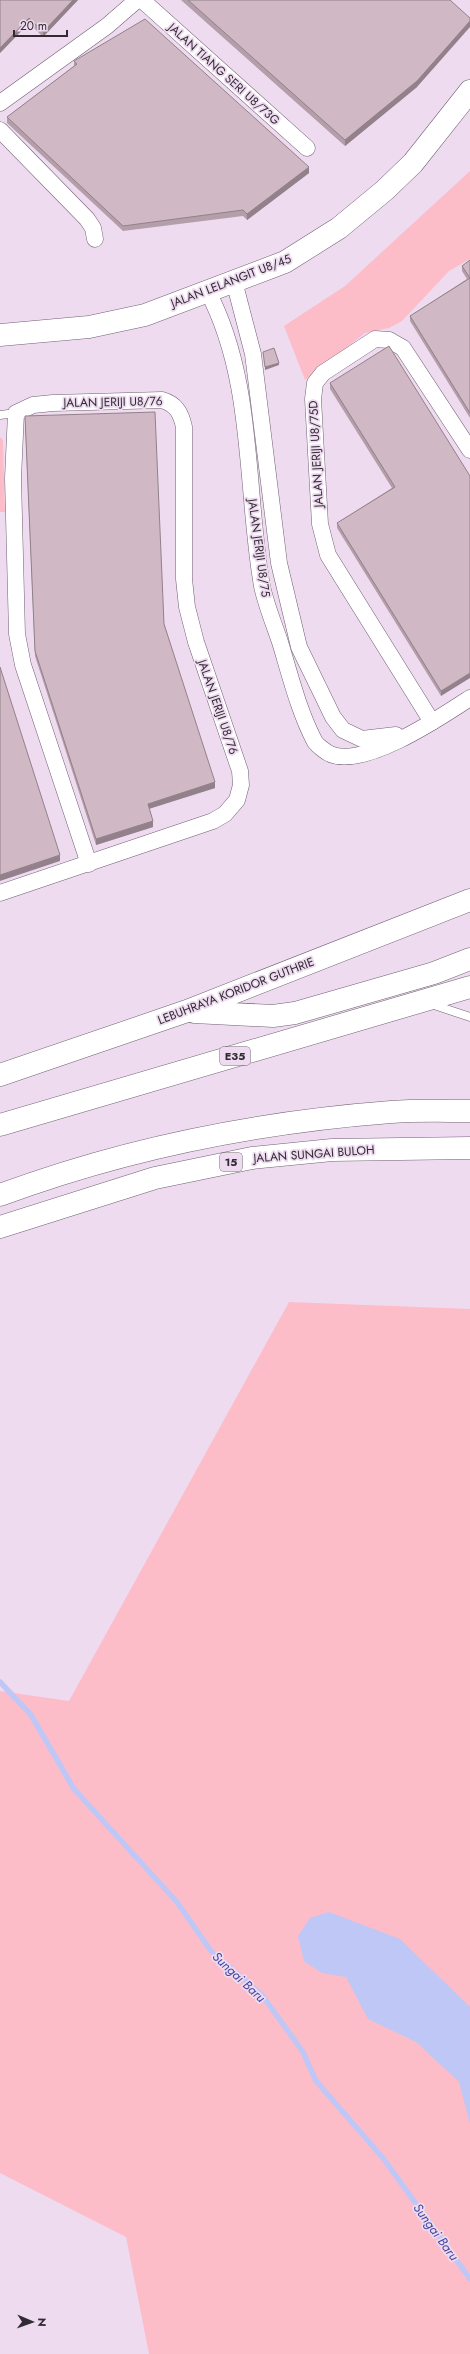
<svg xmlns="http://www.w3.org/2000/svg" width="470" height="2354" font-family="Jost,sans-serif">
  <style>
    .green { fill: #fdbdc8 }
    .water { fill: #bfc7f6 }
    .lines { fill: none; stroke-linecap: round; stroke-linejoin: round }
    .stream { stroke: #bfc7f6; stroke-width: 5.5 }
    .lane-casing { stroke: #716073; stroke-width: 9 }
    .street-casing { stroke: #716073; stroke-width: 17 }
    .secondary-casing { stroke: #716073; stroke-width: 23 }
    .highway-casing { stroke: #716073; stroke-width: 23 }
    .lane { stroke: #fff; stroke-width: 8 }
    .street { stroke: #fff; stroke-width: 16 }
    .secondary { stroke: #fff; stroke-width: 22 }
    .highway { stroke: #fff; stroke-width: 22 }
    .wall { fill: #b49ea9 }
    .shaded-wall { fill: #92818a }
    .building { fill: #d1b8c5; stroke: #92818a }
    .labels { text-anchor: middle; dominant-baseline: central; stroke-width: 3.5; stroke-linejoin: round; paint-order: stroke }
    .shield { fill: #eedbf0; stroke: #6a5f6b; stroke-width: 1 }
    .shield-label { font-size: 11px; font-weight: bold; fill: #312a32 }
    .street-label { font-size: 12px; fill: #312a32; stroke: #eedbf0 }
    .water-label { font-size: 13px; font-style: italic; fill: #4547a1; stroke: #eedbf0 }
  </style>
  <rect width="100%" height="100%" fill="#eedbf0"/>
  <!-- green -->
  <g class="green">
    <path d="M470 171V259L449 271 402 321 389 328 365 333 305 380 284 326 345 286Z"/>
    <path d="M0 437 3 440 5 512H0Z"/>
    <path d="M289 1302 470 1309V2354H149L126 2237 0 2173V1691L69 1701Z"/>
  </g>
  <!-- water -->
  <path class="water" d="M329 1912 400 1939 470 2007V2124L459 2082 416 2042 368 2019 346 1977 322 1973 304 1961 298 1936 310 1918Z"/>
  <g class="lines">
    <!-- stream -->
    <path class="stream" d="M0 1682 31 1715 74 1789 177 1902 211 1951 262 1995 303 2052 316 2081 383 2158 470 2279"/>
    <!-- lane casing -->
    <g class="lane-casing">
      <g id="lane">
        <path d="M0 415 16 413"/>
        <path d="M431 1004 470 1017"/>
      </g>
    </g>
    <!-- street casing -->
    <g class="street-casing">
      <g id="street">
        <path d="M142 0 307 148"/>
        <path d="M0 103 107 26 137 0"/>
        <path d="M0 130 87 219 93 228 95 239"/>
        <path d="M234 281 253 354 279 563 299 647 333 717 343 730 362 739 396 735"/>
        <path d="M207 290C255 380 245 489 262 586 266 605 274 624 280 642 290 675 299 712 315 742 318 746 326 752 330 754 364 769 441 717 470 698"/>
        <path d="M432 722 328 555 320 524 313 399 315 383 323 373 375 339 389 340 403 348 470 450"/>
        <path d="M0 893 213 821 225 814 237 800 241 785 240 771 196 642 187 607 184 579V427C181 413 176 404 162 400L53 403 33 405 16 413 13 478 17 634 23 665 89 864"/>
      </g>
    </g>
    <!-- secondary casing -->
    <g class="secondary-casing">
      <path id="secondary" d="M0 335 89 327 145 315 285 262 339 228 385 190 413 163 470 91"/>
    </g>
    <!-- highway casing -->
    <g class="highway-casing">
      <g id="highway">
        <path d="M194 1012 273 1016 295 1013 434 973 470 959"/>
        <path d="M0 1075 187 1011 470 900"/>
        <path d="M0 1125 470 987"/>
        <path d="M0 1195C124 1149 260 1122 391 1112 417 1110 444 1111 470 1111"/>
        <path d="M0 1227 155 1178 252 1158 332 1150 470 1148"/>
      </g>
    </g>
    <!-- lane -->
    <use href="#lane" class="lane"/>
    <!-- street -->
    <use href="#street" class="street"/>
    <!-- secondary -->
    <use href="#secondary" class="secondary"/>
    <!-- highway -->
    <use href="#highway" class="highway"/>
  </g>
  <!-- wall -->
  <g class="wall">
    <path d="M0 0H78L43 37 29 23 0 53Z"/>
    <path d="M181 0H450L417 87 345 146Z"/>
    <path d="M74 61 309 173 247 220 243 216 123 231 7 123V117L74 66Z"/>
    <path d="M470 260V418L410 321V316L467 279 462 271V266Z"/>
    <path d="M330 383 470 476 441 696 337 528V523L392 488 330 389Z"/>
    <path d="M25 422 164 624 215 788 149 809 153 827 96 845 35 656Z"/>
  </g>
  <!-- shaded-wall -->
  <g class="shaded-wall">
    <path d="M73 0H78L43 37V32Z"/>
    <path d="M29 18V23L0 53V48Z"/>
    <path d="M470 21V27L417 87 345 146V140Z"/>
    <path d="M309 167V173L247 220V214Z"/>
    <path d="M279 363V365L265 370V367Z"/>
    <path d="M470 673V678L441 696V691Z"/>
    <path d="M215 782V788L148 809V804Z"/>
    <path d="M153 821V827L96 845V839Z"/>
    <path d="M60 855V861L0 881V875Z"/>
  </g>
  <!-- building -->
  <g class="building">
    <path d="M0 0H73L43 32 29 18 0 48Z"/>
    <path d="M188 0H450L470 18V21L417 81 345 140Z"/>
    <path d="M145 19 309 167 247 214 243 210 123 226 7 117 77 64 74 61Z"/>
    <path d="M470 260V413L410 316 470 278 462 266Z"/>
    <path d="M389 346 470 476V673L441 691 337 523 395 487 330 383Z"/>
    <path d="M274 348 279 363 265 367 263 352Z"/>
    <path d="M155 412 164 624 215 782 148 804 153 821 96 839 35 651 25 416Z"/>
    <path d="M0 667 60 855 0 875Z"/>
  </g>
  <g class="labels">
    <!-- shield labels -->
    <g class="shield">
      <rect x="220" y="1047" width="30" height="18" rx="3"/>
      <rect x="220" y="1153" width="22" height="18" rx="3"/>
    </g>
    <g class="shield-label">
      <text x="235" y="1056">E35</text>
      <text x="231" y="1162">15</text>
    </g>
    <!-- street labels -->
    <g class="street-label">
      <text transform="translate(224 74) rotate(42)">JALAN TIANG SERI U8/73G</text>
      <text transform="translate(231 281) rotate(-21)">JALAN LELANGIT U8/45</text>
      <text transform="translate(113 402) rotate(-1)">JALAN JERIJI U8/76</text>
      <text transform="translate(316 454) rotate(-93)">JALAN JERIJI U8/75D</text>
      <text transform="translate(259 548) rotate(82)">JALAN JERIJI U8/75</text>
      <text transform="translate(218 707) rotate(71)">JALAN JERIJI U8/76</text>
      <text transform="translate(236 991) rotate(-21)">LEBUHRAYA KORIDOR GUTHRIE</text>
      <text transform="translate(314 1154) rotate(-4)">JALAN SUNGAI BULOH</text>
    </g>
    <!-- water labels -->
    <g class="water-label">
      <text transform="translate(239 1977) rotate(43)">Sungai Baru</text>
      <text transform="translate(436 2232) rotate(54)">Sungai Baru</text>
    </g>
  </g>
  <!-- north arrow -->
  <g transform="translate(32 2322) rotate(92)" stroke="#eedbf0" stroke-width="3" paint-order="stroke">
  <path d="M0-3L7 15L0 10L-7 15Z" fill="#312a32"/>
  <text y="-6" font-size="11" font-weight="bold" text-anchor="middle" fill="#312a32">N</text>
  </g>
  <!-- scale -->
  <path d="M14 30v6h53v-6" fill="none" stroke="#312a32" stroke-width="2"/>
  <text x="20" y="30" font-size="12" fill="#312a32" stroke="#eedbf0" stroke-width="3" paint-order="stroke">20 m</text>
</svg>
